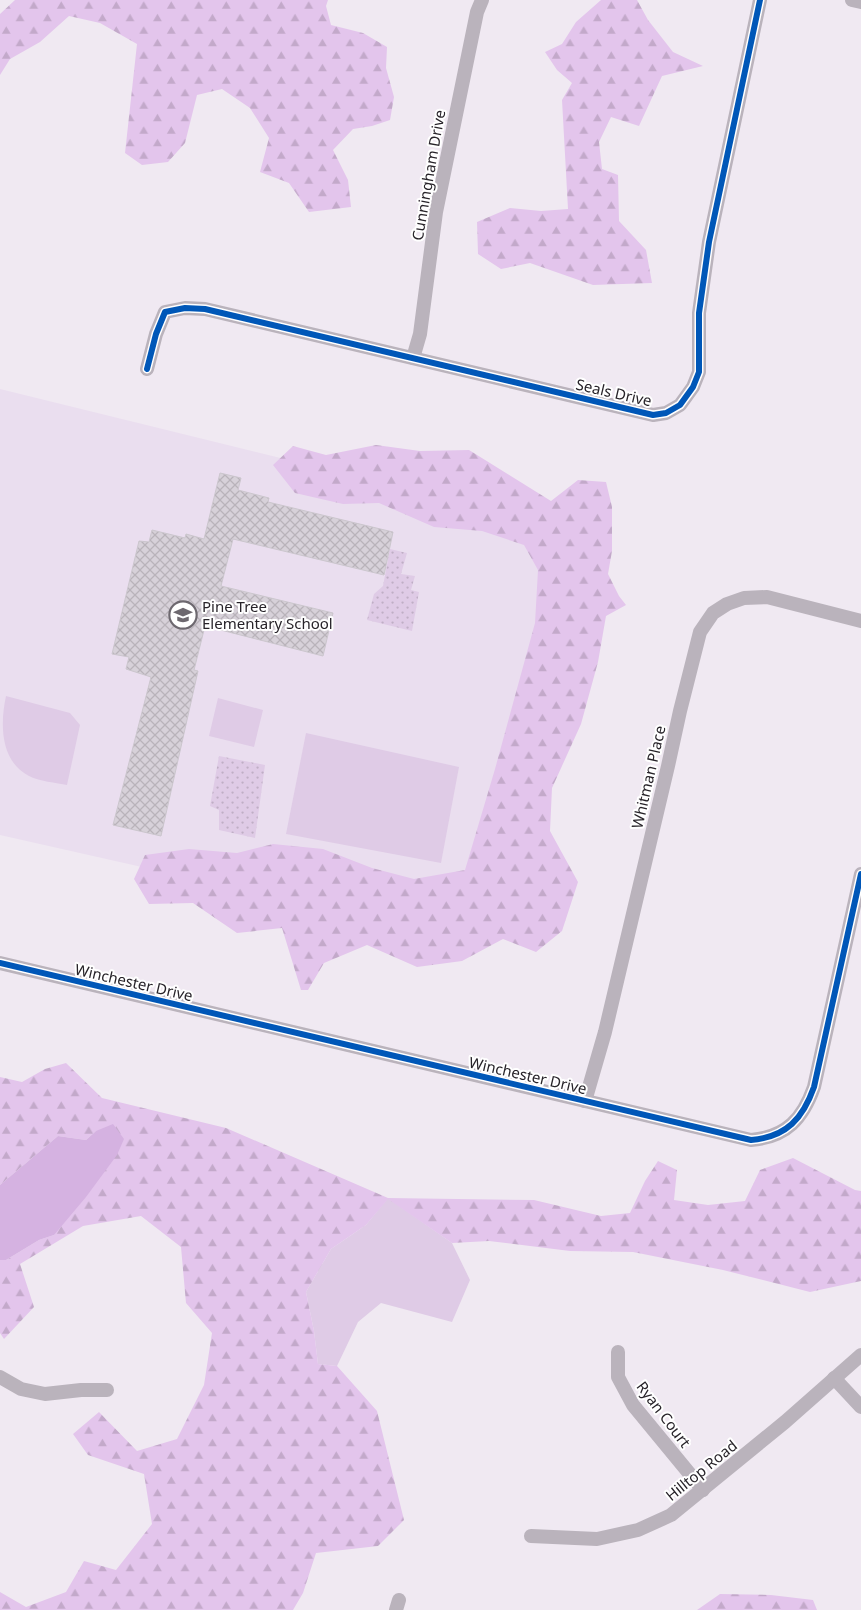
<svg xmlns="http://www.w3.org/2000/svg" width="861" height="1610" font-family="'Noto Sans',sans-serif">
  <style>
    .built { fill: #eadeef }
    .green { fill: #dfcbe6 }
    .forest { fill: url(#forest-firs) }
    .park { fill: url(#park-dots) }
    .water { fill: #d5b2e1 }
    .building { fill: url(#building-cross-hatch); stroke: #cbc6cd }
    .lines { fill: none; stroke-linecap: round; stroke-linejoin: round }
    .street { stroke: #bab3bc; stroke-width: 14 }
    .cycleway-casing { stroke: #fff; stroke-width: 9 }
    .cycleway { stroke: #0057b8; stroke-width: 6 }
    .labels { text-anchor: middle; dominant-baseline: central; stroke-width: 4; stroke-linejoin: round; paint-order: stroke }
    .street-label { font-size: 15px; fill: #272329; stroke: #fff }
    .poi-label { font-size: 15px; fill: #272329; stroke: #fff; text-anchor: start }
  </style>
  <defs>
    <pattern id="forest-firs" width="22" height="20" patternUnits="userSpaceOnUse" patternTransform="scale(1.25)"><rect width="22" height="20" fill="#e3c5ec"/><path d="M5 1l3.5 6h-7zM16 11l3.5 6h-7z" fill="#c3a9ca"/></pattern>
    <pattern id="park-dots" width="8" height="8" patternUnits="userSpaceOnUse" patternTransform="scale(1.25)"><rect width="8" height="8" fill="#dfcbe6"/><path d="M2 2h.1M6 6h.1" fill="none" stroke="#bfaec5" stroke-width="1.8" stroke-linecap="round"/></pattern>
    <pattern id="building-cross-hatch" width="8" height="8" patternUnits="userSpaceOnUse" patternTransform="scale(1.25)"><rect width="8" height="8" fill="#d7d1d9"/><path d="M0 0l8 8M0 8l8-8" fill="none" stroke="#b9b3ba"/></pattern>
  </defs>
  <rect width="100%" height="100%" fill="#f0e9f2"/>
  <!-- built -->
  <path class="built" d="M0 389 570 529 483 944 0 835Z"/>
  <!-- green -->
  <g class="green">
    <path d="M6 696 70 713 80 725 67 785C57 783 38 781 29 776 0 761 0 724 6 696Z"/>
    <path d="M218 698 263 710 254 747 209 736Z"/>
    <path d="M306 733 459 767 441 863 286 834Z"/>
    <path d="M388 1198 452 1243 470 1280 452 1322 381 1303 358 1322 337 1366 318 1364 314 1331 306 1292 331 1249 366 1225Z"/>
  </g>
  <!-- forest -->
  <g class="forest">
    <path d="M15 0H328L326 6 331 25 363 33 387 47 386 68 394 97 390 120 372 126 353 129 333 150 348 180 351 207 309 212 289 183 260 172 269 138 250 108 222 89 197 95 185 143 168 162 142 165 125 153 137 44 100 23 69 16 40 42 10 59 0 75V14Z"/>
    <path d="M601 0H637L648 20 673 52 703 66 662 76 639 126 611 117 599 142 602 169 618 175 619 221 646 250 652 283 593 285 530 263 501 269 478 254 477 222 510 208 541 211 568 209 562 100 572 83 557 70 545 52 562 44 576 22Z"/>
    <path d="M376 445 420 451 469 450 551 501 578 480 606 482 612 507V551L608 574 619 596 626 605 606 616 598 662 581 724 552 788 550 831 578 882 562 931 536 952 503 939 462 961 417 967 367 945 324 963 308 990H301L282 928 237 933 193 903 149 904 134 879 145 855 189 849 237 853 273 844 323 849 372 868 414 879 465 870 495 769 535 623 538 570 524 545 482 531 434 527 379 503 343 504 295 493 273 465 293 446 326 455Z"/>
    <path d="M66 1063 102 1098 226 1128 388 1198 534 1200 601 1216 630 1213 645 1181 658 1161 677 1170 674 1200 708 1205 745 1201 760 1170 793 1158 855 1190 861 1191V1281L810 1292 723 1270 633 1252 570 1251 489 1241 452 1243 388 1199 366 1225 331 1249 306 1292 314 1331 318 1364 337 1366 377 1411 404 1520 378 1546 316 1553 303 1593 293 1610H0V1592L26 1607 66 1592 84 1561 116 1570 152 1524 144 1474 88 1455 73 1434 99 1412 137 1451 177 1439 204 1385 212 1333 186 1303 181 1247 141 1216 83 1226 20 1264 34 1307 4 1339 0 1333V1260H6L39 1240 54 1235 96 1131 86 1140 58 1136 0 1185V1077L22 1082 45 1069Z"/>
    <path d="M720 1594 771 1595 813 1600 817 1610H697Z"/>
  </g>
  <!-- park -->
  <g class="park">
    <path d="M390 549 407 553 401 574 415 576 411 590 419 592 412 631 367 620 374 594 383 586Z"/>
    <path d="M219 756 265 765 255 838 219 830V810L210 806Z"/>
  </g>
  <!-- water -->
  <path class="water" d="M113 1124 124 1139 117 1155 86 1197 54 1235 39 1240 6 1260H0V1185L58 1136 86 1140 96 1131Z"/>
  <!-- building -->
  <path class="building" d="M220 473 241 478 238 490 269 498 268 502 393 532 384 575 233 539 221 586 333 613 323 656 205 626 194 670 198 671 161 836 113 825 151 677 126 669 129 657 112 654 139 541 149 542 152 530 185 538 186 534 204 539Z"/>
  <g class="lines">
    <!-- street -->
    <g class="street">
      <path d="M852 0 861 2"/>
      <path d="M413 358 420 334 436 212 477 12 482 0"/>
      <path d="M147 369 156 334 165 312 185 308 205 309 653 415 666 413 680 405 693 387 699 372V313L709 242 760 0"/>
      <path d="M0 963 751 1140C787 1137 803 1118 814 1087L861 874"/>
      <path d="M585 1101 605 1032 668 766 680 711 700 632 713 613 727 604 744 598 767 597 861 621"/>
      <path d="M618 1352V1377L633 1405 703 1490"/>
      <path d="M0 1377 21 1389 45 1394 81 1390H107"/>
      <path d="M834 1378 861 1407"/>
      <path d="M531 1536 597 1539 638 1530 671 1515 785 1422 861 1355"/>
      <path d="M396 1610 399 1600"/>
    </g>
    <!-- cycleway casing -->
    <g class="cycleway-casing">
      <g id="cycleway">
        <path d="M147 369 156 334 165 312 185 308 205 309 653 415 666 413 680 405 693 387 699 372V313L709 242 760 0"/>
        <path d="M0 963 751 1140C787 1137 803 1118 814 1087L861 874"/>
      </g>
    </g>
    <!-- cycleway -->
    <use href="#cycleway" class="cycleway"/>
  </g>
  <!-- icons -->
  <defs>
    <g id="school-ring" transform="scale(1.4375)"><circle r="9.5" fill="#fff" stroke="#6d686f" stroke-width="1.5"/><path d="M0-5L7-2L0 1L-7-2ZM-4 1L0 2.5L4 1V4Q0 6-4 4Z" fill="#6d686f"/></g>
  </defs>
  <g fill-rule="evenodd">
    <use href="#school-ring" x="183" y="615"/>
  </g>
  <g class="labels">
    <!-- street labels -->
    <g class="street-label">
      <text transform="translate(428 175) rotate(-80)">Cunningham Drive</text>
      <text transform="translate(614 392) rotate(13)">Seals Drive</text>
      <text transform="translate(648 777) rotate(-77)">Whitman Place</text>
      <text transform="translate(134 982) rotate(13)">Winchester Drive</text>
      <text transform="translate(528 1075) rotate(13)">Winchester Drive</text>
      <text transform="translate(664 1414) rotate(53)">Ryan Court</text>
      <text transform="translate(701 1470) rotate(-39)">Hilltop Road</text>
    </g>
    <!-- poi labels -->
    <g class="poi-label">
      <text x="202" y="606">Pine Tree<tspan x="202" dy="17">Elementary School</tspan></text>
    </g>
  </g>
</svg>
